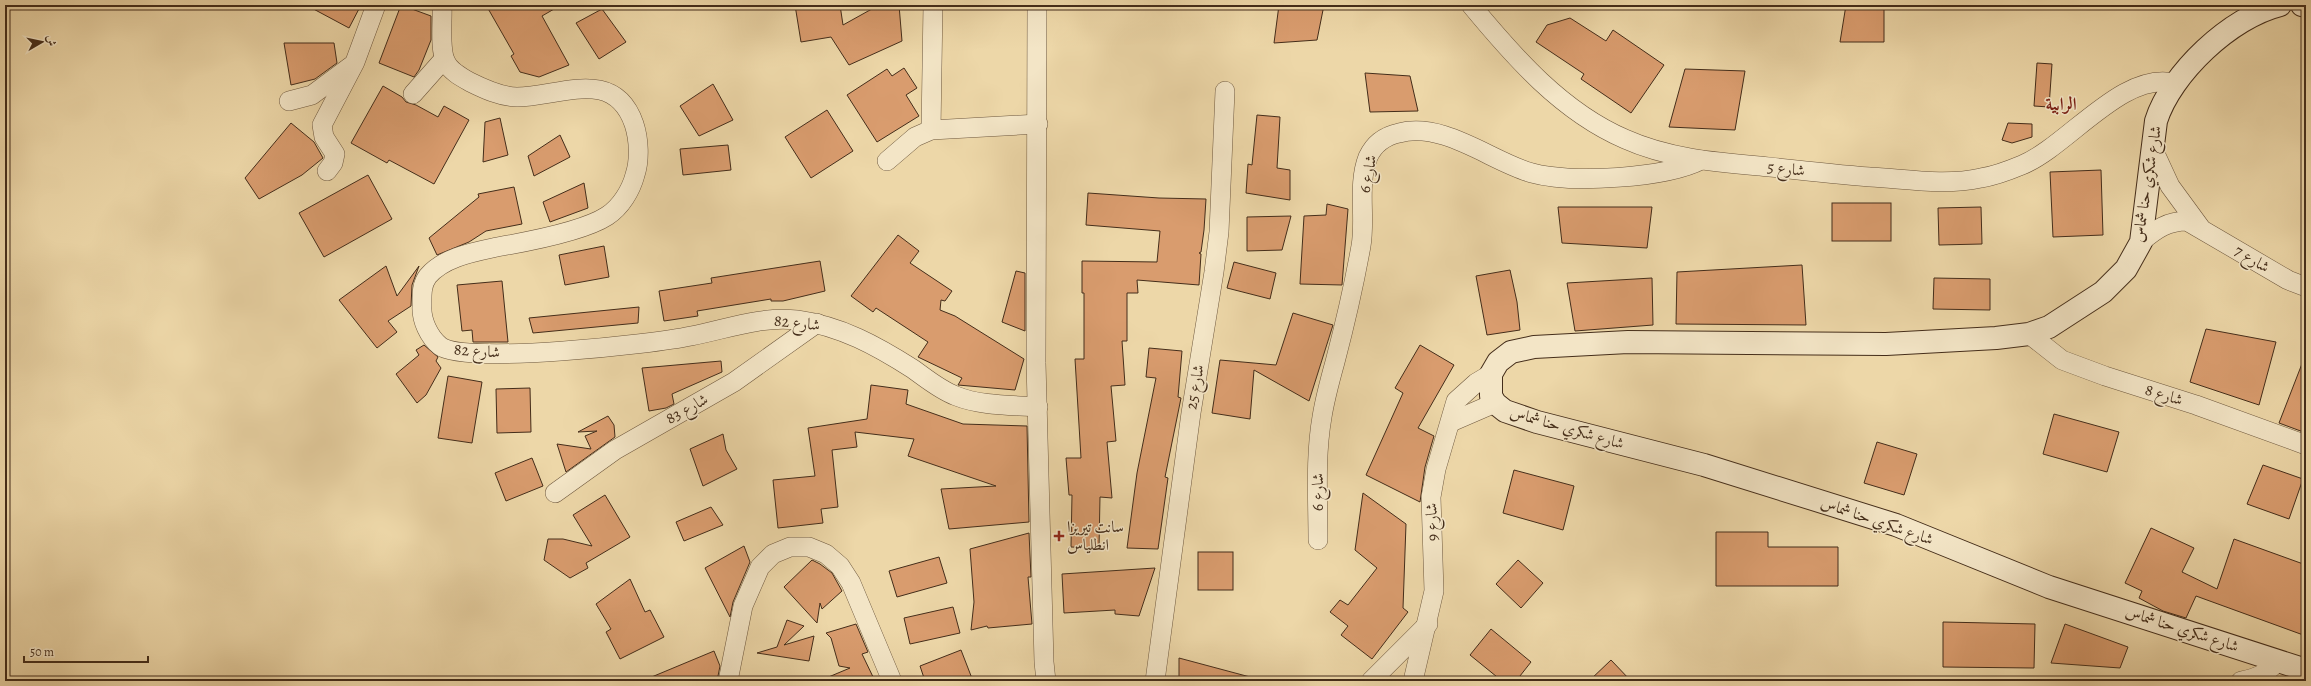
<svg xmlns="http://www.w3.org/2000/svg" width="2311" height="686" font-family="Alegreya,Amiri,serif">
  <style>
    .building { fill: #d99c6e; stroke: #442d1a }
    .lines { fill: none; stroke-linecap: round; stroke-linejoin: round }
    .street-casing { stroke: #6e583e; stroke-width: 20 }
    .secondary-casing { stroke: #442d1a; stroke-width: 24 }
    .street { stroke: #f3e5c6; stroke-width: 19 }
    .secondary { stroke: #f3e5c6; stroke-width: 22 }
    .poi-dot { fill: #8f2418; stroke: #f3e5c6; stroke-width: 1.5 }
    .labels { text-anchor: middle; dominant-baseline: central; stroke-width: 3; stroke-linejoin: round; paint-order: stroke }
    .street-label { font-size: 16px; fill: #442d1a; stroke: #f3e5c6 }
    .poi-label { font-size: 16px; fill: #442d1a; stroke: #f3e5c6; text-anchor: start }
    .quarter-label { font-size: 18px; font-weight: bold; fill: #7a1f14; stroke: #f3e5c6 }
  </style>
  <rect width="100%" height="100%" fill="#edd7a8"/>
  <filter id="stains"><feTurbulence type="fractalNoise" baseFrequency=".005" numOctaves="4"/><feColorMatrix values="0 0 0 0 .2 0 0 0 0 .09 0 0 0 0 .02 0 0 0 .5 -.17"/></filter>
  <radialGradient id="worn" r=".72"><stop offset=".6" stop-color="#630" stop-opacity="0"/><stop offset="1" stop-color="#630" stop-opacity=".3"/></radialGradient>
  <!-- building -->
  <g class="building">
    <path d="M306 5H361L349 28Z"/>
    <path d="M401 5 431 16V40L419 70 414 77 379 63Z"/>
    <path d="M486 5H561L542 16 569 65 539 77 520 72 511 56 514 54Z"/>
    <path d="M795 5H840L843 25 879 5H899L902 41 849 65 831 37 801 42Z"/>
    <path d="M1279 5H1324L1317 40 1274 43Z"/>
    <path d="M1846 5H1884V42H1840Z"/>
    <path d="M602 9 626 42 599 59 576 23Z"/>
    <path d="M1570 18 1606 41 1613 30 1664 65 1631 113 1581 79 1584 74 1536 42 1547 25Z"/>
    <path d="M284 43H334L337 63 315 79 291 85Z"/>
    <path d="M2037 63 2052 64 2049 107 2034 106Z"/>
    <path d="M904 68 917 88 906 95 919 116 877 142 847 95 887 69 892 76Z"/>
    <path d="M1685 69 1745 71 1735 130 1669 127Z"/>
    <path d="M1365 73 1410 76 1418 111 1370 112Z"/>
    <path d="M713 84 733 120 699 136 680 106Z"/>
    <path d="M383 86 402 97 406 102 416 105 438 117 444 106 469 120 434 184 389 160 387 163 351 143Z"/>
    <path d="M827 110 853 151 811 178 785 137Z"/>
    <path d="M1257 115 1280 117 1277 168 1290 170V200L1246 193 1248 164 1252 165Z"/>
    <path d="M500 118 508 155 483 162 485 122Z"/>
    <path d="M291 123 314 142 323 158 302 175 259 199 245 178Z"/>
    <path d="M2008 123 2032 124V137L2012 143 2002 140Z"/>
    <path d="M560 135 570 157 534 176 528 156Z"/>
    <path d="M728 145 731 170 683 175 680 149Z"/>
    <path d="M2101 170 2103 235 2053 237 2050 172Z"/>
    <path d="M368 175 392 219 324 257 299 213Z"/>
    <path d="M584 183 588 208 550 222 543 202Z"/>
    <path d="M514 187 522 224 486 231 469 242 437 255 429 238 479 197 478 194Z"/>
    <path d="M1088 193 1159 198 1206 199 1204 230 1201 252 1199 253 1201 254 1199 285 1137 280 1138 293H1127V341H1122L1125 385 1111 386 1116 441 1107 442 1112 498 1100 497 1099 548 1071 547 1072 495H1069L1066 458H1081L1075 359H1084V293H1082V261L1157 262 1160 231 1086 225Z"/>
    <rect x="1832" y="203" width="59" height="38"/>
    <path d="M1327 204 1348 209 1342 285 1300 284 1304 216 1326 215Z"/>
    <path d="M1558 207H1652L1647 248 1562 243Z"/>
    <path d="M1981 207 1982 244 1939 245 1938 208Z"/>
    <path d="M1291 216 1282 250 1247 251V217Z"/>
    <path d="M898 235 919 251 910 263 952 291 945 301 941 300 940 310 955 316 1024 359 1015 390 958 385 962 378 918 357 928 342 876 308 873 312 851 296Z"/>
    <path d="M604 246 609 277 565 285 559 255Z"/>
    <path d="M820 261 825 291 783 301H771V299L697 311 698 316 664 321 659 291 712 283 711 278Z"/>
    <path d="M1234 262 1276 273 1270 299 1227 288Z"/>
    <path d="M1802 265 1806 325 1676 324 1677 272Z"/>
    <path d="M386 266 397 296 419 266 412 285 411 306 388 321 397 332 377 348 339 300Z"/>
    <path d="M1510 270 1517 302 1520 330 1487 335 1476 276Z"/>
    <path d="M1016 271 1025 273V331L1002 322Z"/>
    <path d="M1652 278 1653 325 1575 331 1567 283Z"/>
    <path d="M1934 278 1990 279V310L1933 309Z"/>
    <path d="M502 281 508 342H473L472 330 462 331 457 285Z"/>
    <path d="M639 307 638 323 533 333 529 318Z"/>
    <path d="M1293 313 1333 325 1309 401 1254 370 1250 419 1212 413 1220 360 1276 365Z"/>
    <path d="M2206 329 2276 342 2259 405 2190 382Z"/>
    <path d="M424 345 438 357 436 361 441 368 426 395 417 403 396 374 419 355 416 350Z"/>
    <path d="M1420 345 1454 365 1418 428 1434 436 1425 467 1420 502 1366 475 1403 393 1395 388Z"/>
    <path d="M1149 348 1182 351 1178 397 1181 398 1165 477 1168 478 1158 549 1127 548 1137 473 1156 378 1146 377Z"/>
    <path d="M2305 356H2306V433L2279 423Z"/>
    <path d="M721 361 722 372 672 394 674 404 666 408 649 411 642 368Z"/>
    <path d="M448 376 482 382 472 443 438 438Z"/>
    <path d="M871 385 908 390 906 404 963 424 1027 426 1029 522 949 529 941 489 996 486 908 456 914 439 855 432 857 447 832 450 838 507 821 509 823 523 778 528 773 480 815 476 808 428 867 419Z"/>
    <path d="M530 388 531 432 497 433 496 389Z"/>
    <path d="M2054 414 2119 432 2107 472 2043 454Z"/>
    <path d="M608 416 614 425 615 437 566 472 557 444 591 449 585 436 597 431 578 432Z"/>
    <path d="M723 434 726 450 737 469 703 486 690 449Z"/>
    <path d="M1877 442 1917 454 1904 495 1864 483Z"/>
    <path d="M532 458 543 486 506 501 495 473Z"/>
    <path d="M2263 465 2303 479 2289 519 2247 504Z"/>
    <path d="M1514 470 1574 486 1563 530 1503 513Z"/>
    <path d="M1363 493 1406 524 1403 608 1408 612 1372 659 1341 635 1348 626 1330 612 1340 600 1348 605 1377 568 1355 550Z"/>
    <path d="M605 495 630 537 586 563 588 568 570 578 544 560 548 539H563L592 546 573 515Z"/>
    <path d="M711 507 723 525 684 541 676 522Z"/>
    <path d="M2151 528 2194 548 2182 572 2217 589 2234 539 2306 565 2302 577 2306 579V636L2196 596 2186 618 2163 611 2139 598 2142 591 2125 583Z"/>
    <path d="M1716 532H1768V547H1838V586H1716Z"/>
    <path d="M1029 533 1031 577H1028L1032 624 988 628 987 626 971 630 974 602 970 549Z"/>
    <path d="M744 546 750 562 733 602 730 617 705 568Z"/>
    <rect x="1198" y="552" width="35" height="38"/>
    <path d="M939 557 947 583 897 597 889 571Z"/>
    <path d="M812 560 820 564 832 573 842 591 822 609 820 603 817 623 784 587Z"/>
    <path d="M1518 560 1543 583 1521 608 1496 584Z"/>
    <path d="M1155 568 1139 616 1115 614V610L1064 613 1062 574Z"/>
    <path d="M630 579 645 612 650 610 664 637 620 659 606 632 611 629 596 604Z"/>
    <path d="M953 607 960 633 910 644 904 618Z"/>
    <path d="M787 620 804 626 784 645 814 636 809 661 757 653 777 647Z"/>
    <path d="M1943 622 2035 624 2034 668 1943 667Z"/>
    <path d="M856 624 868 652 862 654 875 681H819L850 668 839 666 831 638 826 633Z"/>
    <path d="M2065 624 2128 647 2120 668 2051 663Z"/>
    <path d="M1491 629 1531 662 1516 681H1502L1470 655Z"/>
    <path d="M961 650 973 681H925L920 666Z"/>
    <path d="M714 651 720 666 717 681H642Z"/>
    <path d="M1179 658 1250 677V681H1179Z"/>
    <path d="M1611 660 1631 681H1589Z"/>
  </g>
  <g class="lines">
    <!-- street casing -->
    <g class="street-casing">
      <g id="street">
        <path d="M442 5C443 19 439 50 446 62 450 71 461 77 470 82 484 89 501 97 517 97 559 97 614 66 634 124 639 139 640 160 635 175 631 190 621 207 607 216 584 231 526 242 497 247 474 252 444 257 428 276 421 285 422 296 422 306 421 320 429 337 440 346 464 365 654 344 691 336 727 329 760 316 797 320 841 326 877 346 913 369 927 379 940 390 956 396 981 406 1011 405 1038 407"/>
        <path d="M1037 5 1036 363 1044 662 1046 681"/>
        <path d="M1471 5C1514 57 1562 112 1625 139 1667 158 1714 162 1760 166 1797 170 1833 174 1870 177 1906 179 1945 186 1981 178 1994 176 2010 170 2022 165 2068 146 2122 71 2174 83"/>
        <path d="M413 94 444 59"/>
        <path d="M289 101 312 95 351 66"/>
        <path d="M931 130 933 5"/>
        <path d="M2152 147 2170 186 2200 227"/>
        <path d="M887 161 915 137 931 130 1038 124"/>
        <path d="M327 171 333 163 335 154 324 137 322 125 355 62 376 5"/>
        <path d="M2141 242C2156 229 2168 221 2187 221L2288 280 2306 287"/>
        <path d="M2029 334 2062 360 2105 376 2196 405 2306 445"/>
        <path d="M1451 422 1495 403"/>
        <path d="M555 493 615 450 734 382 817 323"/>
        <path d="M1318 540C1318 499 1315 457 1322 417 1325 398 1330 380 1335 362 1345 324 1354 285 1361 246 1366 217 1357 185 1368 157 1374 144 1385 136 1399 133 1444 121 1492 162 1532 173 1571 184 1666 178 1701 160"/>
        <path d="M728 681 743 606 760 567 773 554 790 547H809L826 554 840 566 851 583 892 681"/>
        <path d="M1155 681 1191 413 1214 272 1219 232 1225 91"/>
        <path d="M1371 681 1428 624"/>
        <path d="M1413 681 1434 591 1431 497 1436 469 1456 401 1476 383 1491 374"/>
        <path d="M2241 681C2257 678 2266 674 2278 661"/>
      </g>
    </g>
    <!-- secondary casing -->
    <g class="secondary-casing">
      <g id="secondary">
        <path d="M2280 5C2231 17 2171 73 2156 121L2141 242 2126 269 2103 292 2049 327 2029 334 1996 338 1886 344 1628 342 1534 347 1511 352 1498 362 1491 374V396L1495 403 1505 411 1537 422 1704 465 1896 525 2049 587 2306 670"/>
        <path d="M2302 5 2306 6"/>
      </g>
    </g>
    <!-- street -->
    <use href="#street" class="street"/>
    <!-- secondary -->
    <use href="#secondary" class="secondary"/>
  </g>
  <!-- markers -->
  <path class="poi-dot" d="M1057 530h4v4h4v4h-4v4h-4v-4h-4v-4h4z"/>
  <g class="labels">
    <!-- street labels -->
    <g class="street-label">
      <text transform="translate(1786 169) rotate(6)">شارع 5</text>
      <text transform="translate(1368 174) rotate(-79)">شارع 6</text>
      <text transform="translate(2147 184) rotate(-81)">شارع شكري حنا شماس</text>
      <text transform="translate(2252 259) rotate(31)">شارع 7</text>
      <text transform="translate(797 323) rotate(6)">شارع 82</text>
      <text transform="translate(477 351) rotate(4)">شارع 82</text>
      <text transform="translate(1195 387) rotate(-80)">شارع 25</text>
      <text transform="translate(2164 395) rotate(17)">شارع 8</text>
      <text transform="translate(687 409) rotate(-29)">شارع 83</text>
      <text transform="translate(1567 428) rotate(16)">شارع شكري حنا شماس</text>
      <text transform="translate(1318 492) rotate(-90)">شارع 6</text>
      <text transform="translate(1877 521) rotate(19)">شارع شكري حنا شماس</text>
      <text transform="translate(1432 522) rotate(-92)">شارع 9</text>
      <text transform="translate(2182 629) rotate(18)">شارع شكري حنا شماس</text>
    </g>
    <!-- poi labels -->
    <g class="poi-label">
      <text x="1067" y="527">سانت تيريزا<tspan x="1067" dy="18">انطلياس</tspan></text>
    </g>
    <!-- quarter labels -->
    <g class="quarter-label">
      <text x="2061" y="104">الرابية</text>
    </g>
  </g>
  <!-- margin -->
  <rect width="2311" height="686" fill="none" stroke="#edd7a8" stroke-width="20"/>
  <rect x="6" y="6" width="2299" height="674" fill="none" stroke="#442d1a" stroke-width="2"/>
  <rect x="10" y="10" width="2291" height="666" fill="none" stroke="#442d1a"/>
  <!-- north arrow -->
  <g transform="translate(42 42) rotate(81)" stroke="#f3e5c6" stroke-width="3" paint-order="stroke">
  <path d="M0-3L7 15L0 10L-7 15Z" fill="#442d1a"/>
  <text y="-6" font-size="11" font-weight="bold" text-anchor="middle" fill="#442d1a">ش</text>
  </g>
  <!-- scale -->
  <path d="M24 656v6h124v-6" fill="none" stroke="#442d1a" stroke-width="2"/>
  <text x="30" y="656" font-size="12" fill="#442d1a" stroke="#f3e5c6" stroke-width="3" paint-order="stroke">50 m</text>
  <rect width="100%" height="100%" filter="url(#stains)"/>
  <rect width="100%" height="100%" fill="url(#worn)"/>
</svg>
